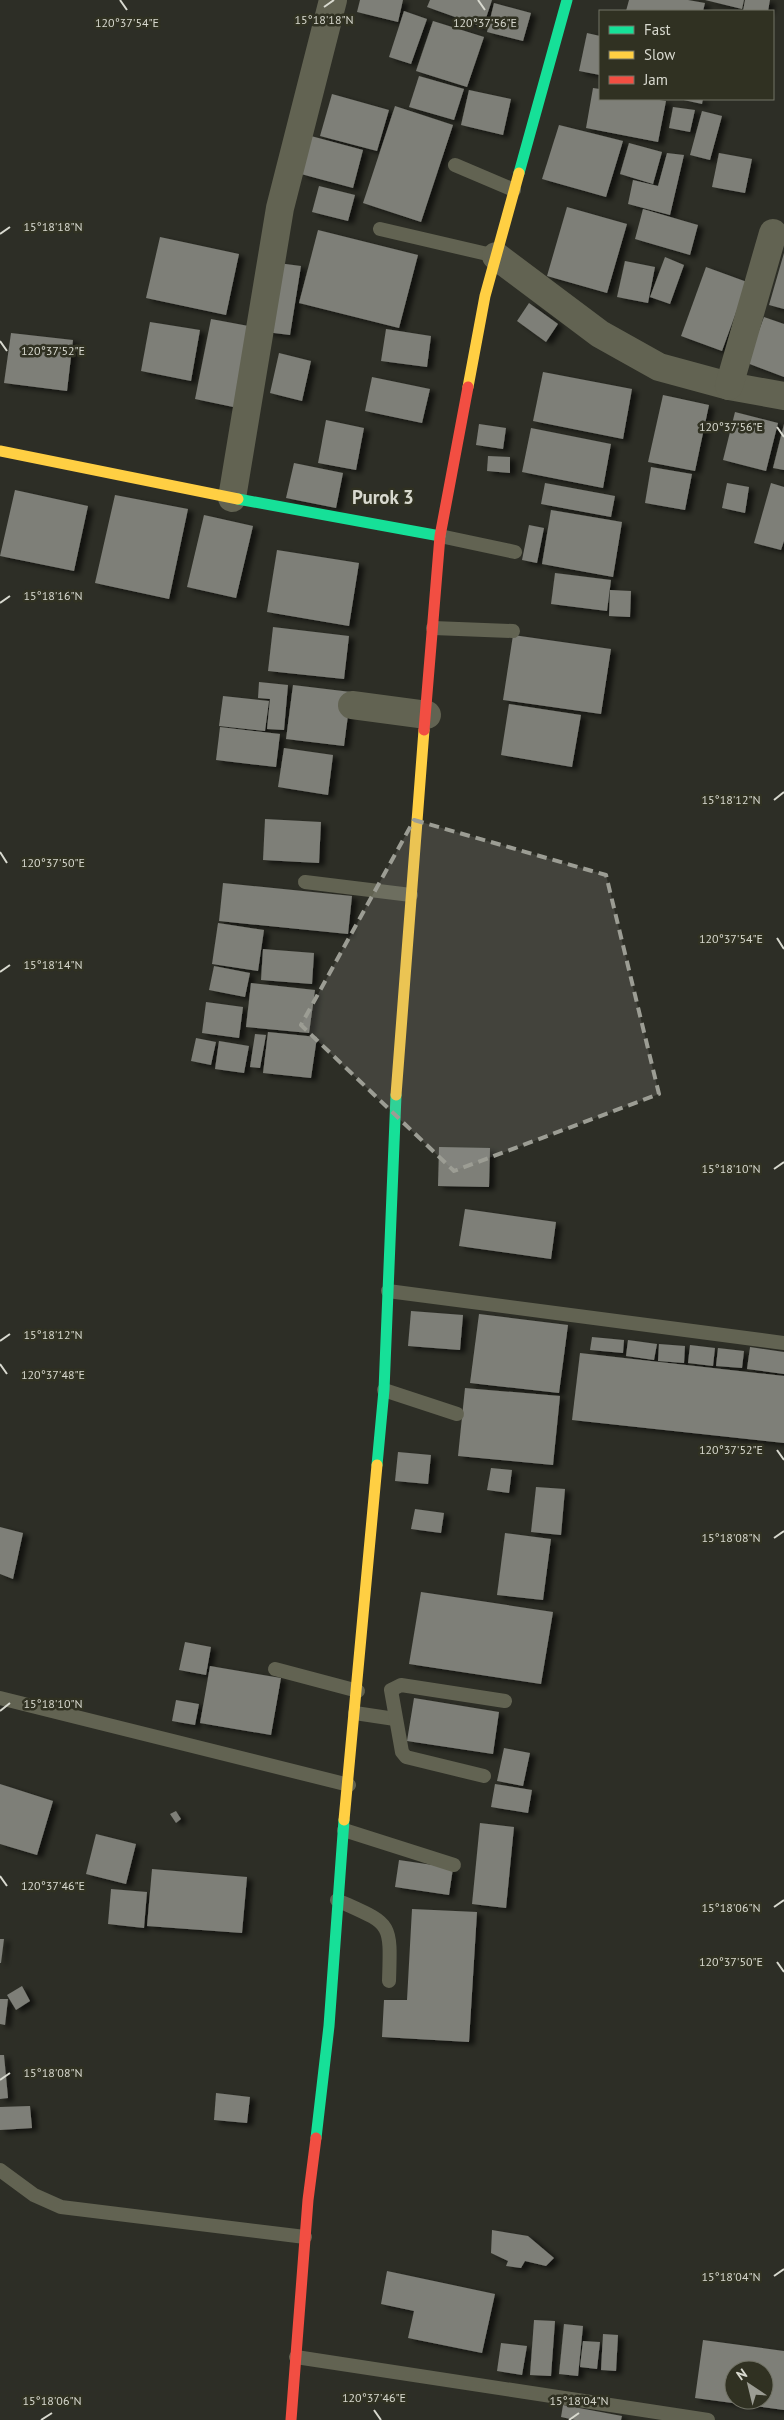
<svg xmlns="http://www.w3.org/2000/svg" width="784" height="2420" font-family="'PT Sans',sans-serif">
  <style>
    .building { fill: #7e7f78; fill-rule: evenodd; filter: url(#shadow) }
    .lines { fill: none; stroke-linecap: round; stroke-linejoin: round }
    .lane { stroke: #626352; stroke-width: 14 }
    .street { stroke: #626352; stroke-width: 28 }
    .fast { stroke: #16e098; stroke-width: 11 }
    .slow { stroke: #ffcf43; stroke-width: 11 }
    .jam { stroke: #f24e42; stroke-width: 11 }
    .marked { fill: #9c9d94; fill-opacity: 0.2; stroke: #9c9d94; stroke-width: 4; stroke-dasharray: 10 6; stroke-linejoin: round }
    .ticks { fill: none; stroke: #d8d9cf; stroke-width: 2 }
    .labels { text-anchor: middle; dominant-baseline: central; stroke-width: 5; stroke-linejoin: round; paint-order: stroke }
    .neighbourhood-label { font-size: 19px; font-weight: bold; fill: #d8d9cf; stroke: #303122 }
    .ticks-label { font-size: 12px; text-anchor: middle; fill: #d8d9cf; stroke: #303122; stroke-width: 5; stroke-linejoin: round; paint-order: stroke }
  </style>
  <defs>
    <filter id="shadow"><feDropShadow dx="5.5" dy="3" stdDeviation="2.5" flood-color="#0009"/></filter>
  </defs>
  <rect width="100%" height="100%" fill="#2d2e26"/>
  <!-- building -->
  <g class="building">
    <path d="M360 0H403L398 22 357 12Z"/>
    <path d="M430 0H492L483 27 427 7Z"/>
    <path d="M629 0H688L705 3 703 11H626Z"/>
    <path d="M705 0H744L742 9Z"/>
    <path d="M745 0H770L768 11H743Z"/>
    <path d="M494 3 531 13 523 41 487 32Z"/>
    <path d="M404 11 427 19 411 64 389 57Z"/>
    <path d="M433 21 484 37 467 87 416 71Z"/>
    <path d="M587 33 600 36V75L579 71Z"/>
    <path d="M419 76 464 89 454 120 409 107Z"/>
    <path d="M593 88 600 89V99H653L666 101 658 142 586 128Z"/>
    <path d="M469 90 511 99 503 135 461 125Z"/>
    <path d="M332 94 389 110 377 151 320 136Z"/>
    <path d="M679 99H703L702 104Z"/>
    <path d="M395 106 453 125 421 222 363 203Z"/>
    <path d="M673 107 695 110 690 132 669 128Z"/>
    <path d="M702 111 722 116 710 160 690 155Z"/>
    <path d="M559 125 623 141 606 197 542 179Z"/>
    <path d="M311 136 363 150 353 188 301 174Z"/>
    <path d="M629 143 662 152 653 184 620 174Z"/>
    <path d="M667 153 684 155 670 215 628 204 633 180 658 186Z"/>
    <path d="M719 153 752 159 745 193 712 187Z"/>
    <path d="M319 186 355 195 348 221 312 212Z"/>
    <path d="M567 207 627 224 607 293 547 276Z"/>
    <path d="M643 209 698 225 690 255 635 239Z"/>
    <path d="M318 230 418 255 399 328 299 303Z"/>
    <path d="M160 237 239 254 226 315 146 298Z"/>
    <path d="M784 253V309L769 305Z"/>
    <path d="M665 257 684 265 670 304 650 297Z"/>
    <path d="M625 261 655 267 648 303 617 297Z"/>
    <path d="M278 263 301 266 290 335 266 332Z"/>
    <path d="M706 267 747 282 722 351 681 336Z"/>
    <path d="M529 303 558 324 546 342 517 321Z"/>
    <path d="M764 317 784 324V377L747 363Z"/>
    <path d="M211 319 254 327 238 408 195 399Z"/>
    <path d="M150 322 200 330 191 381 141 371Z"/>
    <path d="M386 329 431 336 427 367 381 361Z"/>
    <path d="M11 333 73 340 67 391 4 383Z"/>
    <path d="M279 353 311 361 302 401 270 393Z"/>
    <path d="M543 372 632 389 623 439 533 421Z"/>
    <path d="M372 377 430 389 422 423 365 411Z"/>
    <path d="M663 395 709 405 695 471 648 462Z"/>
    <path d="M735 412 778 423 766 471 723 460Z"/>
    <path d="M326 420 364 428 356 470 318 463Z"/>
    <path d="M479 424 506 428 503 449 476 445Z"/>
    <path d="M784 424V470L773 468Z"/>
    <path d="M531 428 611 444 603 488 522 472Z"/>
    <path d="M488 456 510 457V473L487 471Z"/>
    <path d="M294 463 343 473 336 508 286 498Z"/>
    <path d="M651 467 692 474 685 510 645 503Z"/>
    <path d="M545 483 615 496 611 517 541 504Z"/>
    <path d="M727 483 749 487 745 513 722 508Z"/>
    <path d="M771 483 784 487V541L781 550 754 543Z"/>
    <path d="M15 490 88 506 74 571 0 556Z"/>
    <path d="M115 495 188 509 169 599 95 583Z"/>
    <path d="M551 510 622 522 613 577 542 564Z"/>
    <path d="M204 515 253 526 236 598 187 587Z"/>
    <path d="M529 525 544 528 537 563 522 560Z"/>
    <path d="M277 550 359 563 349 626 267 612Z"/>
    <path d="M555 573 611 580 607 611 551 604Z"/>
    <path d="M610 590 631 591 630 617 609 616Z"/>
    <path d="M273 627 349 636 344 679 268 671Z"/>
    <path d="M513 635 611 649 601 714 503 700Z"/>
    <path d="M259 682 288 685 284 730 267 729 270 699 258 698Z"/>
    <path d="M293 685 351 692 344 746 286 739Z"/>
    <path d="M223 696 269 701 265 731 219 726Z"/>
    <path d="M509 704 581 715 572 767 501 755Z"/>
    <path d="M220 727 280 734 276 767 216 760Z"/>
    <path d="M284 748 333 755 328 795 278 787Z"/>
    <path d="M265 819 321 822 319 863 263 860Z"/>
    <path d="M223 883 352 896 348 934 219 921Z"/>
    <path d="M218 923 264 930 258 971 212 964Z"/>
    <path d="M263 949 314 953 312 984 261 980Z"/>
    <path d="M214 966 250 973 245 997 209 990Z"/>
    <path d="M251 983 315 990 309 1033 246 1027Z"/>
    <path d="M206 1002 243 1007 239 1038 202 1033Z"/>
    <path d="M268 1032 317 1037 311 1078 263 1073Z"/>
    <path d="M255 1034 266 1035 260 1068 250 1067Z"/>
    <path d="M196 1038 216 1042 211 1065 191 1061Z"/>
    <path d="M219 1041 249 1046 244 1073 215 1069Z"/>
    <path d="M439 1147 490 1148 489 1187 438 1186Z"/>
    <path d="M465 1209 556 1222 551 1259 459 1246Z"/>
    <path d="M411 1311 463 1315 460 1350 408 1346Z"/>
    <path d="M479 1314 568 1325 559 1393 470 1383Z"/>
    <path d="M592 1337 624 1340 623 1353 590 1350Z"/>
    <path d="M628 1340 657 1344 654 1360 626 1356Z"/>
    <path d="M659 1344 685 1346 684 1363 658 1361Z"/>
    <path d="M690 1345 715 1348 713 1366 688 1363Z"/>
    <path d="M750 1347 784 1352V1374L747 1369Z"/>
    <path d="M718 1348 744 1351 742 1368 716 1366Z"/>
    <path d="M580 1353 784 1376V1443L572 1420Z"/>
    <path d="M465 1388 560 1396 553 1465 458 1456Z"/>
    <path d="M398 1452 431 1455 428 1484 395 1481Z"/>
    <path d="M491 1468 512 1470 509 1493 487 1490Z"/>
    <path d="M536 1487 565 1489 561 1535 531 1532Z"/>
    <path d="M415 1509 444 1513 441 1533 411 1529Z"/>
    <path d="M0 1527 23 1533 13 1579 0 1574Z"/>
    <path d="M505 1533 551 1539 543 1600 497 1595Z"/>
    <path d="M421 1592 553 1612 541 1684 409 1664Z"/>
    <path d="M185 1642 211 1647 206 1675 179 1670Z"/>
    <path d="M210 1666 281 1678 271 1735 200 1723Z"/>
    <path d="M414 1698 499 1712 493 1754 407 1741Z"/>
    <path d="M176 1700 199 1704 195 1725 172 1721Z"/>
    <path d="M504 1748 530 1753 523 1786 497 1781Z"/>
    <path d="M0 1784 53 1801 37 1855 0 1844Z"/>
    <path d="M495 1784 532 1790 528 1813 491 1807Z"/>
    <path d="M176 1811 181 1819 176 1823 170 1814Z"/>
    <path d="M480 1823 514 1827 506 1908 472 1904Z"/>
    <path d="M96 1834 136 1844 126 1884 86 1874Z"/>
    <path d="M399 1860 453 1868 449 1895 395 1887Z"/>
    <path d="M152 1869 247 1877 242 1933 147 1926Z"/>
    <path d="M111 1889 147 1892 144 1928 108 1924Z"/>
    <path d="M412 1909 477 1912 469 2042 382 2037 384 2000H407Z"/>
    <path d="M0 1939H4L1 1963H0Z"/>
    <path d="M22 1986 30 2001 16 2010 7 1995Z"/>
    <path d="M0 1999H8L5 2025 0 2024Z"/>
    <path d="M0 2055H4L8 2098 0 2099Z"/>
    <path d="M216 2093 250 2097 247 2123 214 2120Z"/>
    <path d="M30 2106 32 2128 0 2130V2107Z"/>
    <path d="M492 2230 528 2236 554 2258 546 2266 525 2261 521 2268 506 2266 508 2261 491 2253Z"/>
    <path d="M387 2271 495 2294 482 2353 408 2338 414 2311 381 2304Z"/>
    <path d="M534 2320 555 2321 551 2376 530 2375Z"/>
    <path d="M564 2324 583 2326 578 2376 559 2374Z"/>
    <path d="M603 2334 618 2335 616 2371 601 2370Z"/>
    <path d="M703 2340 784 2351V2410L695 2398ZM734 2370H764V2400H734Z"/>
    <path d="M583 2341 600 2342 597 2369 580 2367Z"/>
    <path d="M501 2343 527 2346 522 2375 497 2371Z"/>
    <path d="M563 2405 622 2416 621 2420H575L561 2417Z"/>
  </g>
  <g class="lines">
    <!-- lane -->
    <g class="lane">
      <path d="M455 165 514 190"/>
      <path d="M380 229 496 256"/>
      <path d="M440 536 515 552"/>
      <path d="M433 628 513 631"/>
      <path d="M305 882 411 895"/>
      <path d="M388 1291 784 1343"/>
      <path d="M384 1390 457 1414"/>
      <path d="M275 1669 358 1691"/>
      <path d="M0 1698 349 1785"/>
      <path d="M355 1713 395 1719"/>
      <path d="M484 1776 406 1757 402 1752 391 1690 401 1685 505 1701"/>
      <path d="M344 1830 454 1865"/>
      <path d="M337 1900C392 1925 391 1920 389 1981"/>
      <path d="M0 2170 34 2195 61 2207 305 2237"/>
      <path d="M296 2357 708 2420"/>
    </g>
    <!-- street -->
    <g class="street">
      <path d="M496 256 600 334 659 367 729 386 784 396"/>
      <path d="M729 386 773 233"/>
      <path d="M232 498 280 208 333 0"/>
      <path d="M352 705 427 715"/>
    </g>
    <!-- fast -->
    <g class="fast">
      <path d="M519 173 567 0"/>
      <path d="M238 499 440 536"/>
      <path d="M377 1465 384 1390 396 1095"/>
      <path d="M316 2138 329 2026 344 1820"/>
    </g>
    <!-- slow -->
    <g class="slow">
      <path d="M468 387 485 296 519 173"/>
      <path d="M0 451 238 499"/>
      <path d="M396 1095 424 730"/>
      <path d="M344 1820 377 1465"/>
    </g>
    <!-- jam -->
    <g class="jam">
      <path d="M424 730 440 536 468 387"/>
      <path d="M291 2420 308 2200 316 2138"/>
    </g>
  </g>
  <!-- marked area -->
  <path class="marked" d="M414 820 606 875 659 1094 454 1171 301 1025Z"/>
  <!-- ticks -->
  <path class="ticks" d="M120 0 127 10M478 0 485 10M324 7 334 0M0 234 10 227M0 341 7 351M777 427 784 437M0 603 10 596M774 800 784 792M0 852 7 863M777 938 784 949M0 972 10 965M774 1169 784 1162M0 1341 10 1334M0 1364 7 1374M777 1450 784 1460M774 1538 784 1531M0 1711 10 1703M0 1876 7 1886M774 1907 784 1900M777 1962 784 1972M0 2080 10 2073M774 2276 784 2269M374 2410 381 2420M41 2420 52 2413M569 2420 579 2413"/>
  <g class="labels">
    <!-- neighbourhood labels -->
    <g class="neighbourhood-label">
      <text x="383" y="497">Purok 3</text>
    </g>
  </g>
  <g class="ticks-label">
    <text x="324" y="24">15°18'18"N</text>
    <text x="127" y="27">120°37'54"E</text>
    <text x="485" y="27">120°37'56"E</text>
    <text x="53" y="231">15°18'18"N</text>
    <text x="53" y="355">120°37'52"E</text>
    <text x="731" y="431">120°37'56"E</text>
    <text x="53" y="600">15°18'16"N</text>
    <text x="731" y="804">15°18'12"N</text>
    <text x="53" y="867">120°37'50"E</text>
    <text x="731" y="943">120°37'54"E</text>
    <text x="53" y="969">15°18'14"N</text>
    <text x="731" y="1173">15°18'10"N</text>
    <text x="53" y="1339">15°18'12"N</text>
    <text x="53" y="1379">120°37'48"E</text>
    <text x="731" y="1454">120°37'52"E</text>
    <text x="731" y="1542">15°18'08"N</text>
    <text x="53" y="1708">15°18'10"N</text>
    <text x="53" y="1890">120°37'46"E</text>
    <text x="731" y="1912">15°18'06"N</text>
    <text x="731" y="1966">120°37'50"E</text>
    <text x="53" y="2077">15°18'08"N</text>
    <text x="731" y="2281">15°18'04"N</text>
    <text x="374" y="2402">120°37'46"E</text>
    <text x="52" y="2405">15°18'06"N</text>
    <text x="579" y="2405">15°18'04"N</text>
  </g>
  <!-- legend -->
  <rect x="599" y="10" width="175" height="90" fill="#303122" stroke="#737467"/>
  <rect x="609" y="26" width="25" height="8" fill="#16e098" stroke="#737467"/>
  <text x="644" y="35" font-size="15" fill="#d8d9cf">Fast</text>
  <rect x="609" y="51" width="25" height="8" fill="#ffcf43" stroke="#737467"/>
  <text x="644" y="60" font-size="15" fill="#d8d9cf">Slow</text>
  <rect x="609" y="76" width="25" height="8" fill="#f24e42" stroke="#737467"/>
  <text x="644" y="85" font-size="15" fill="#d8d9cf">Jam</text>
  <!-- north arrow -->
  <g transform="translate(749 2385) rotate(325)"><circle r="24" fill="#303122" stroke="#737467"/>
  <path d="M0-4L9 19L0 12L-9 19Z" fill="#9c9d94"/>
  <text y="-8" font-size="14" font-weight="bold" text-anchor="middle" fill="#d8d9cf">N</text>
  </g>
</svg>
